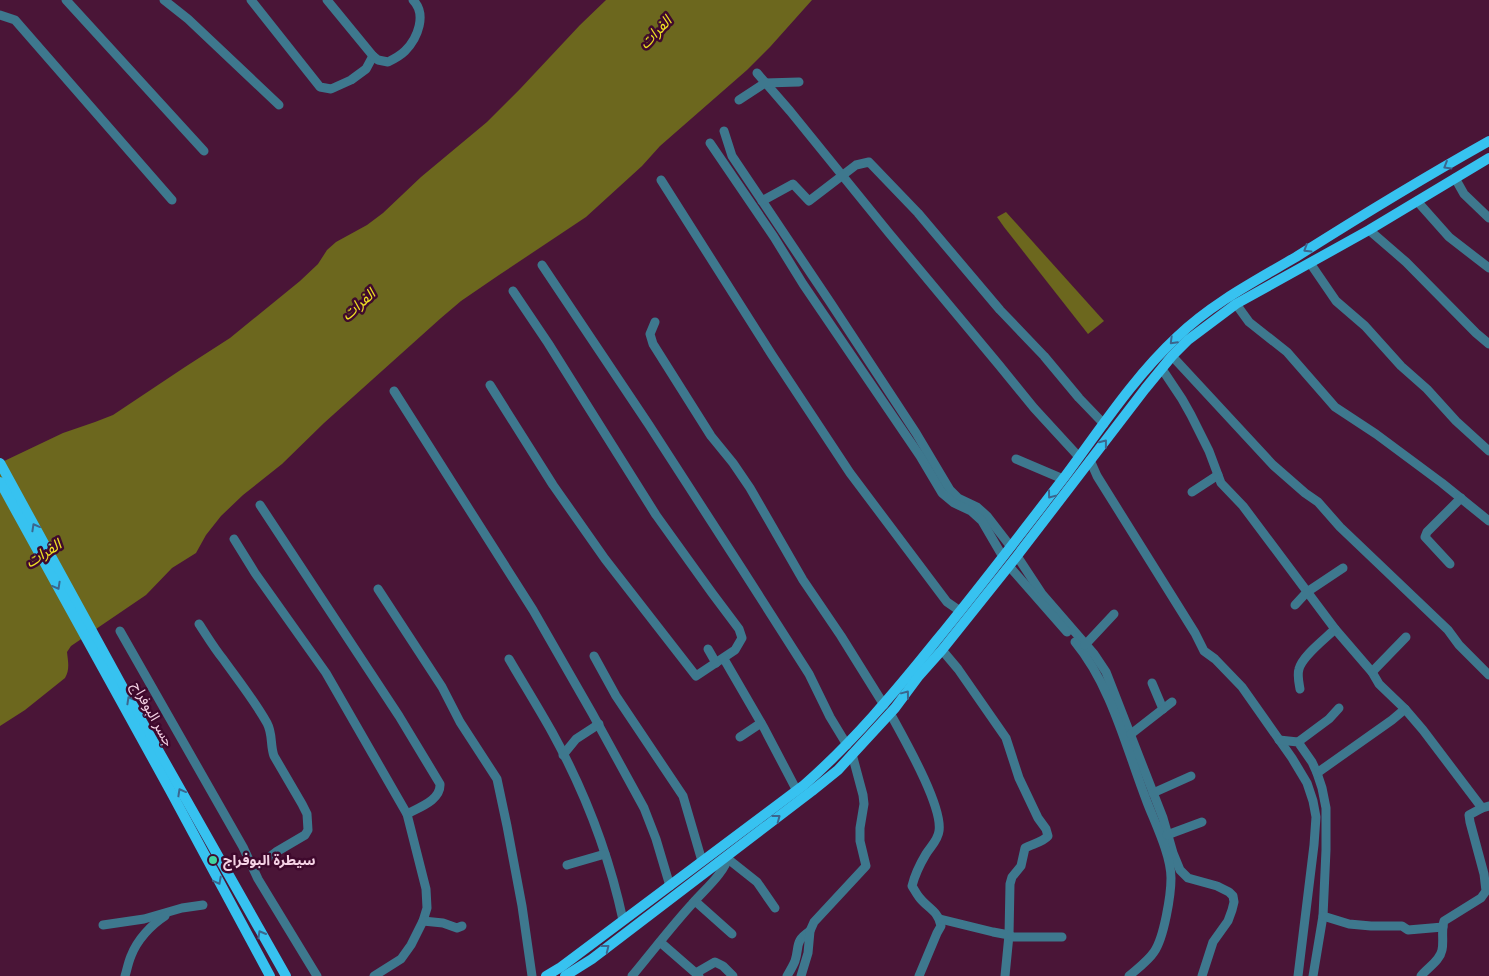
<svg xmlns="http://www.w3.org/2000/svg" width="1489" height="976" font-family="'IBM Plex Sans','Noto Sans Arabic',sans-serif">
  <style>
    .water { fill: #6c671e }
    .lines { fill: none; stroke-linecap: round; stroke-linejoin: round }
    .minor { stroke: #3e788e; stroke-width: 9 }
    .major { stroke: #37c2f0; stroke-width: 10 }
    .oneway { stroke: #3b668e }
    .poi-dot { fill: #42d4a0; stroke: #3f092d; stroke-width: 2 }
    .labels { text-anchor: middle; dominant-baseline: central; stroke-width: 5; stroke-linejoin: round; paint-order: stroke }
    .street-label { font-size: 14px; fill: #f5d2e5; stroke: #3f092d }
    .poi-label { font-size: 14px; font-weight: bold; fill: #f5d2e5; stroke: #3f092d; text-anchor: start }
    .water-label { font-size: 15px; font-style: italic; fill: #f0e224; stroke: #3f092d }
  </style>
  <rect width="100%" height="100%" fill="#4a1537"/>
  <!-- water -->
  <g class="water">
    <path d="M606 0H812L770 47 747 70 660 146 642 166 586 217 499 275 461 301 441 318 324 423 282 464 243 495 221 516 206 535 196 553 172 568 146 595 71 646 67 652C68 662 70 669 65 678L25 710 0 726V463L63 433 95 422 113 415 185 367 230 338 300 281 318 264 327 250 336 242 367 225 383 213 421 177 487 122 520 89 580 25Z"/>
    <path d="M1006 212 1104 321 1088 334 1004 227 997 217Z"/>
  </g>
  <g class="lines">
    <!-- minor -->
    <g class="minor">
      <path d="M66 0 204 151"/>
      <path d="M164 0 188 19 279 105"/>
      <path d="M251 0 320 87 331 89 351 80 366 69 373 56"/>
      <path d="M327 0 373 56 378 60 388 62C394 59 400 56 405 51 418 38 427 14 413 0"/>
      <path d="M0 15 15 20 172 200"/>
      <path d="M757 73 790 111 889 233 999 365 1034 408 1079 457"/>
      <path d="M739 100 765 83 799 82"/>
      <path d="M724 131 732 156 830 302 916 433 950 490 958 498 977 507 987 516 1011 547"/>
      <path d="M710 143 774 237 803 284 920 456 942 493 954 503 971 511 982 521 1003 557"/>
      <path d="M1455 178 1464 194 1489 218"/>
      <path d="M661 180 772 355 850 473 947 602 960 611"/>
      <path d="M762 201 793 184 809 201 856 165 869 162 918 213 1000 310 1044 356 1079 398 1104 424"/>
      <path d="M1417 201 1449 237 1489 268"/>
      <path d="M1369 230 1406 262 1476 333 1489 344"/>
      <path d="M1310 263 1336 301 1365 326 1401 366 1427 389 1456 421 1489 451"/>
      <path d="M542 265 649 425 742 569 809 674 830 717 847 745"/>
      <path d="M1236 304 1249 322 1287 352 1335 407 1376 434 1442 483 1489 521"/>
      <path d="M655 322 650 334 653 344 711 436 733 463 750 488 803 580 841 636 884 705"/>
      <path d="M1172 356 1273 465 1305 493 1318 502 1340 527 1448 630 1459 645 1489 675"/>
      <path d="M1162 369 1182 399 1191 415 1209 451 1221 483 1243 506 1335 629 1372 672 1379 684 1405 709 1423 730 1482 808 1489 806"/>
      <path d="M490 385 553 485 605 559 696 676 735 650 742 638 739 629 712 593 656 515 548 343 513 291"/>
      <path d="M394 391 533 610 592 713 644 808 656 839 670 886"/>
      <path d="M1016 459 1063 479"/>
      <path d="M1090 460 1097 476 1195 633 1204 651 1215 659 1242 687 1292 758 1307 783 1313 801 1316 817 1314 845 1298 976"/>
      <path d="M1192 492 1218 475"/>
      <path d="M260 505 399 716 440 784C441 800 420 807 407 814"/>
      <path d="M234 539 255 573 326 673 407 814 426 889 427 908 423 921 411 945 401 959 374 976"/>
      <path d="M1017 556 1042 594 1094 654 1106 672 1163 818 1173 853 1180 870 1188 878 1217 886 1229 892 1233 896 1234 902 1232 910 1228 921 1213 942 1202 976"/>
      <path d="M1450 564 1425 537 1427 532 1461 498"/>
      <path d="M1009 566 1067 632"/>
      <path d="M378 589 442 687 460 722 497 779 507 826 522 906 532 976"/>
      <path d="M1295 605 1307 592 1343 568"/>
      <path d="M199 624C207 636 214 648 223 659 238 680 254 700 267 723 273 734 270 745 274 756L302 804 307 814 308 830 305 835 276 852 254 869"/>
      <path d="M120 631 243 847 258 879 317 976"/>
      <path d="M1075 642C1112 687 1126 748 1147 802 1155 823 1171 855 1171 878 1171 895 1164 938 1154 952 1148 961 1137 969 1129 976"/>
      <path d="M1085 645 1114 614"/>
      <path d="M708 649 716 663"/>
      <path d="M942 650 958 669 1006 738 1019 778 1038 818 1046 829 1048 836C1043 842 1032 844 1025 848L1021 866 1012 877 1010 884 1009 935 1005 976"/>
      <path d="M594 656 616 696 683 796 702 861"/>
      <path d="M509 659C523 683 538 707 552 732 584 790 609 855 623 920"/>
      <path d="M724 659 764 728 797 791"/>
      <path d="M1372 672 1406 637"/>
      <path d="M1152 683 1163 709"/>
      <path d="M1300 689C1299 683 1297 675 1299 669 1302 656 1325 639 1335 629"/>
      <path d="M890 713C903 737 943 806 939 831 938 840 931 846 926 854 920 864 915 874 912 886 914 889 916 893 919 897 927 908 938 910 941 926L937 933 919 976"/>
      <path d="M1131 734 1172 702"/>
      <path d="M740 737 761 723"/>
      <path d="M1279 740 1298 742 1312 762 1317 773 1322 788 1326 808V850L1323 916 1313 976"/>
      <path d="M1298 742 1329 719 1339 708"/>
      <path d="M563 755 576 739 599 724"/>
      <path d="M1317 773 1392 720 1405 709"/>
      <path d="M1153 793 1191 776"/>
      <path d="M1167 835 1202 822"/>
      <path d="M728 859 757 882 775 908"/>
      <path d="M567 865 605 854"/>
      <path d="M695 901 732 934"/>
      <path d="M1323 916 1349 924 1371 926H1402L1408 930 1443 927"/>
      <path d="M940 919 993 932 1009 935 1013 937H1062"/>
      <path d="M423 921 443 923 457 928 462 926"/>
      <path d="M103 925 144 919 182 908 203 905"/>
      <path d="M660 942 699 976"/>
      <path d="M696 973 715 962 723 966 733 976"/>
      <path d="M125 976C127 970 128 963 131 956 137 940 151 925 165 916"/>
      <path d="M632 976C652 952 671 927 692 904 705 889 724 874 729 855"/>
      <path d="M787 976C790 971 793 966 795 961 800 945 794 942 810 931"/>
      <path d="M801 976 808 953 810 931 814 922 866 866 860 841V828L864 804 863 795 852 754"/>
      <path d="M1421 976C1427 968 1440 961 1442 950 1444 941 1441 931 1444 921L1481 898 1486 891 1484 874 1470 822 1469 815 1482 808"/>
    </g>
    <!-- major -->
    <g class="major">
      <path d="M0 463 127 695 286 976"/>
      <path d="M0 482 171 792 270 976"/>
      <path d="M546 976 561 967 804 785C853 742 895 692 936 641 981 586 1023 531 1066 475 1101 428 1134 377 1177 337 1211 304 1255 281 1296 257 1359 217 1423 178 1489 141"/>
      <path d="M565 976 592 959 812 791 838 770 895 708 918 677 942 650 1017 556 1145 389 1172 356 1188 340 1236 304 1369 230 1489 158"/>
    </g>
  </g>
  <!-- one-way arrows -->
  <defs><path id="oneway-chevron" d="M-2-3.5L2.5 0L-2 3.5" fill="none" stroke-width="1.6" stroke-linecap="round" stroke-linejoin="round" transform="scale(1.25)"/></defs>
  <g class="oneway">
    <use href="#oneway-chevron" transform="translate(1447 166) rotate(149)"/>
    <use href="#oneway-chevron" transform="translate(1307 249) rotate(148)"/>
    <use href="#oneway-chevron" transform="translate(1173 341) rotate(135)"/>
    <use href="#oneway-chevron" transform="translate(1104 443) rotate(-52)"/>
    <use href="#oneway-chevron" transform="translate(1051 495) rotate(127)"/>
    <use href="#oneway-chevron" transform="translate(35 527) rotate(-119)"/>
    <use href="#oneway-chevron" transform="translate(57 586) rotate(61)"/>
    <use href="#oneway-chevron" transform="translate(906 694) rotate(-53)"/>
    <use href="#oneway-chevron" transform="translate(130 700) rotate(-119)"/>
    <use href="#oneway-chevron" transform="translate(181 792) rotate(-119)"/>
    <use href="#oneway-chevron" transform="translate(777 818) rotate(-37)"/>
    <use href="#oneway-chevron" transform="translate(218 881) rotate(62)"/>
    <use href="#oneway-chevron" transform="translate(261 934) rotate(-120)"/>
    <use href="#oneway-chevron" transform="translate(606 948) rotate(-38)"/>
  </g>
  <!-- markers -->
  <circle class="poi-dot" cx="213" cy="860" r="5"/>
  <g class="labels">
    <!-- street labels -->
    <g class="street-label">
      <text transform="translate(153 714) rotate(61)">جسر البوفراج</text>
    </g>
    <!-- poi labels -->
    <g class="poi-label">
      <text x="223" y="860">سيطرة البوفراج</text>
    </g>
    <!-- water labels -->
    <g class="water-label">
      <text transform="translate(655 32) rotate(-46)">الفرات</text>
      <text transform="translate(358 304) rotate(-41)">الفرات</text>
      <text transform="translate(43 553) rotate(-32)">الفرات</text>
    </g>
  </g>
</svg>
